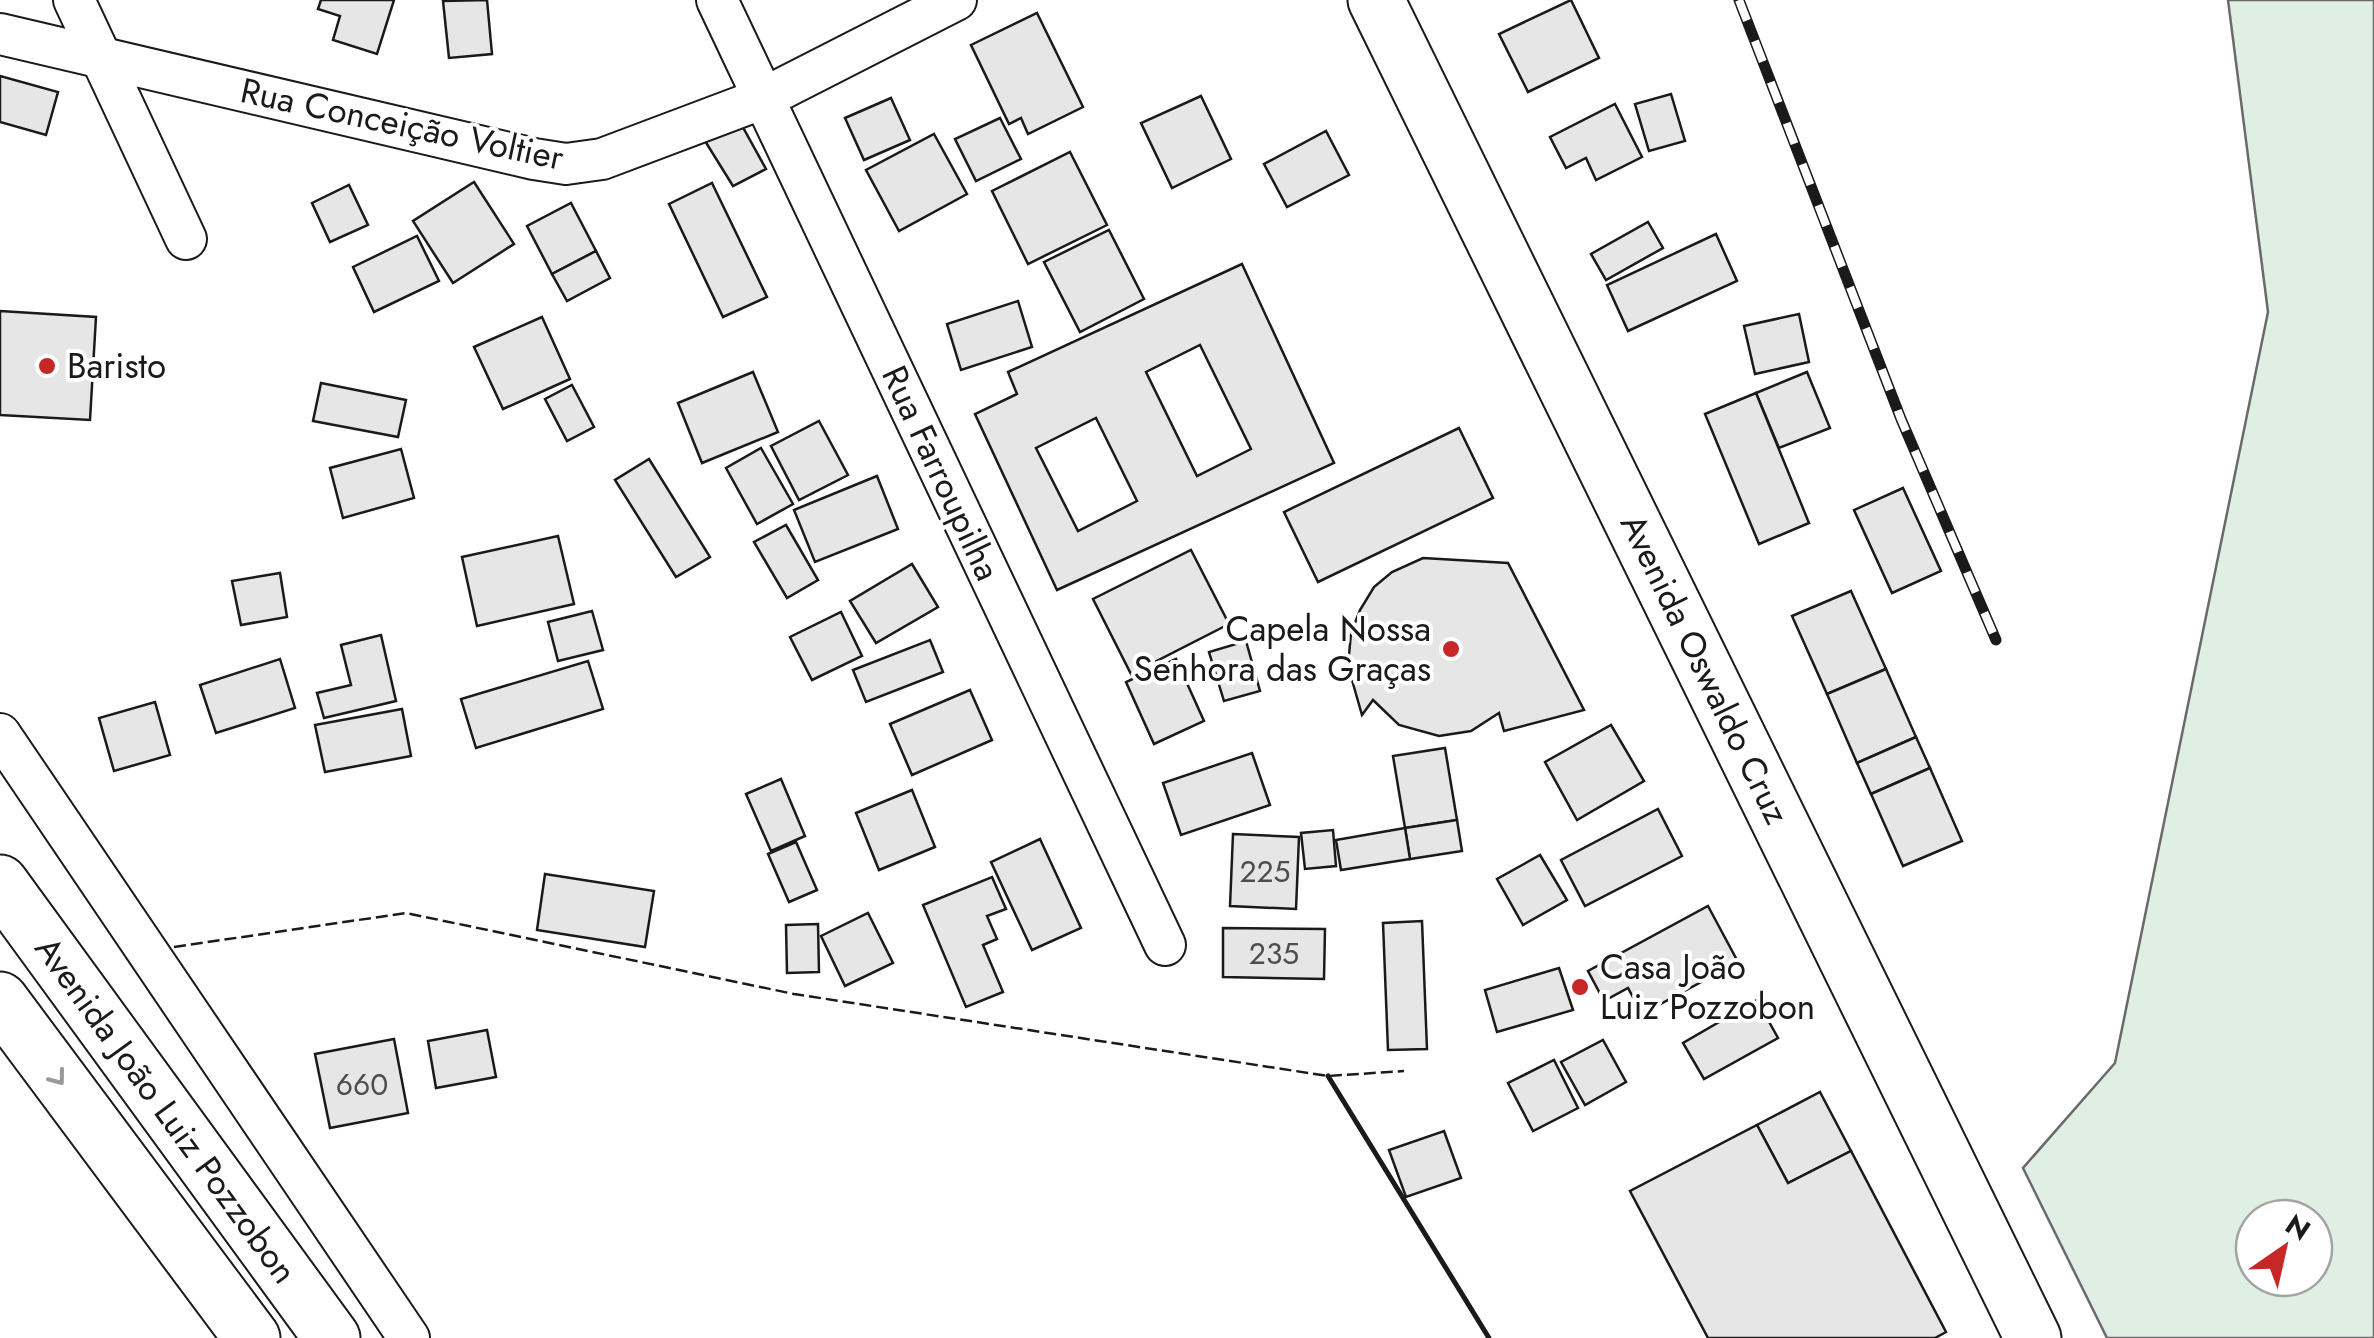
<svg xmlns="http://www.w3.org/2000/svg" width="2374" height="1338" font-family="Jost,sans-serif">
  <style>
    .green { fill: #e0efe3; stroke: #6a6a6a; stroke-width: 2.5; fill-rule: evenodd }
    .building { fill: #e6e6e6; stroke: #1a1a1a; stroke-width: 2.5; fill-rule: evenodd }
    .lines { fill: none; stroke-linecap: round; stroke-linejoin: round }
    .street-casing { stroke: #1a1a1a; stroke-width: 44 }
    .secondary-casing { stroke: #1a1a1a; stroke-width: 59 }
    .primary-casing { stroke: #1a1a1a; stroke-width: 59 }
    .street { stroke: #fff; stroke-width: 40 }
    .secondary { stroke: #fff; stroke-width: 55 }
    .primary { stroke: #fff; stroke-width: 55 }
    .rail-casing { stroke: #1a1a1a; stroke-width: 11 }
    .rail { stroke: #fff; stroke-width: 8; stroke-dasharray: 22; stroke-linecap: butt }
    .fence { stroke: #1a1a1a; stroke-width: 2.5; stroke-dasharray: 12 5; stroke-linecap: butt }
    .wall { stroke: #1a1a1a; stroke-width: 5 }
    .oneway { stroke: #989898 }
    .poi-dot { fill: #c62828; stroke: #fff; stroke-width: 4 }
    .labels { text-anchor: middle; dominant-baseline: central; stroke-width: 8; stroke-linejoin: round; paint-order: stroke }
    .number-label { font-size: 30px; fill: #4d4d4d }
    .street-label { font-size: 35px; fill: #1a1a1a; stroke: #fff }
    .poi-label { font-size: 35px; fill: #1a1a1a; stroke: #fff; text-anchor: start }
  </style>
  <rect width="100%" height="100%" fill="#fff"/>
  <!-- green -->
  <path class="green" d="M2228 0H2374V1338H2107L2023 1168 2115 1063 2268 312ZM2254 1218H2314V1278H2254Z"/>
  <!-- building -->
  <g class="building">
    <path d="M321 0H394L377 54 333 40 340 16 318 9Z"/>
    <path d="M487 0 492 54 449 58 443 1Z"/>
    <path d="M1571 0 1599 58 1528 92 1499 34Z"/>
    <path d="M1037 13 1083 107 1028 134 1021 118 1009 124 971 45Z"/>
    <path d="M0 76 58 92 46 135 0 122Z"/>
    <path d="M1671 94 1685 141 1649 151 1635 104Z"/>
    <path d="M1201 96 1231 159 1172 188 1141 123Z"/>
    <path d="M891 98 910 140 864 160 845 118Z"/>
    <path d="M1615 104 1642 157 1596 180 1586 158 1566 168 1550 137Z"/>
    <path d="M1000 118 1021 159 976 181 955 139Z"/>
    <path d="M740 122 766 169 733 186 705 141Z"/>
    <path d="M1326 131 1349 175 1287 207 1264 164Z"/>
    <path d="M934 134 967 194 899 231 866 170Z"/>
    <path d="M1070 152 1107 225 1028 264 992 191Z"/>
    <path d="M474 182 514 244 453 283 413 221Z"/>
    <path d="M712 183 767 297 723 317 669 204Z"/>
    <path d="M349 185 368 225 330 242 312 203Z"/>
    <path d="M571 203 596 251 552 274 527 226Z"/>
    <path d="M1648 222 1663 248 1606 280 1591 254Z"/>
    <path d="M1109 230 1144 299 1080 332 1044 262Z"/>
    <path d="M1716 234 1737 281 1628 331 1607 285Z"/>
    <path d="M417 236 439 281 374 312 353 267Z"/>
    <path d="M596 251 610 278 567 301 552 274Z"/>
    <path d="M1242 264 1334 463 1057 590 975 414 1017 394 1008 372ZM1200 345 1251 449 1197 476 1146 372ZM1096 418 1137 501 1078 531 1036 448Z"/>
    <path d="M1018 301 1032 347 961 370 947 324Z"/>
    <path d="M0 311 96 317 90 420 0 415Z"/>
    <path d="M1799 314 1809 362 1755 374 1744 326Z"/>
    <path d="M542 317 570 379 503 409 474 347Z"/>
    <path d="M753 372 778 432 702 463 678 403Z"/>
    <path d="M1807 372 1830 428 1779 448 1756 393Z"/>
    <path d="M321 383 406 400 398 437 313 421Z"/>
    <path d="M572 385 594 427 567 441 545 399Z"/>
    <path d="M1756 393 1809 523 1759 544 1705 414Z"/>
    <path d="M819 421 848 475 799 500 771 446Z"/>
    <path d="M1459 428 1493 498 1318 582 1284 512Z"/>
    <path d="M761 448 793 504 757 524 726 468Z"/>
    <path d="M401 449 414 498 343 518 330 468Z"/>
    <path d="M649 459 710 557 676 577 615 480Z"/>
    <path d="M877 476 898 529 815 562 794 510Z"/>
    <path d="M1903 488 1941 571 1892 593 1854 510Z"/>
    <path d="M786 525 818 580 787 598 754 542Z"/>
    <path d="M558 536 574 604 477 626 462 557Z"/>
    <path d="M1191 550 1229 624 1131 674 1093 599Z"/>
    <path d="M1423 558 1508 563 1584 710 1504 731 1499 713 1471 731 1439 736 1399 725 1373 700 1362 715 1348 666 1351 633 1360 610 1374 587 1392 572Z"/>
    <path d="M912 564 938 607 876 643 850 601Z"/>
    <path d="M280 573 287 617 241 625 232 581Z"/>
    <path d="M1851 591 1886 669 1827 694 1792 616Z"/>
    <path d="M592 611 603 650 558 661 548 622Z"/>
    <path d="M841 612 862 656 812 680 790 637Z"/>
    <path d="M381 635 396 701 324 718 317 693 351 685 341 645Z"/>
    <path d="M930 640 943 672 866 702 853 670Z"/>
    <path d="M1246 641 1260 691 1224 701 1209 652Z"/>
    <path d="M280 659 295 708 216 733 200 685Z"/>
    <path d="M1176 659 1204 721 1154 744 1126 682Z"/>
    <path d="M588 661 603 709 476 748 461 699Z"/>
    <path d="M1886 669 1916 737 1857 763 1827 694Z"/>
    <path d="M970 690 992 740 912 775 890 724Z"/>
    <path d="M155 702 170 755 114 771 99 718Z"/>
    <path d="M402 709 411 756 325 772 315 725Z"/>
    <path d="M1611 725 1644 781 1577 820 1545 762Z"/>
    <path d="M1916 737 1930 768 1871 794 1857 763Z"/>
    <path d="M1445 748 1457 820 1405 828 1393 756Z"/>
    <path d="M1252 753 1270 805 1181 835 1163 783Z"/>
    <path d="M1930 768 1962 841 1903 866 1871 794Z"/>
    <path d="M781 779 805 836 771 851 746 794Z"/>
    <path d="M912 790 935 847 879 870 856 813Z"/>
    <path d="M1658 809 1682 856 1585 906 1561 860Z"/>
    <path d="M1457 820 1462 851 1410 859 1405 828Z"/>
    <path d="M1405 828 1410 859 1341 870 1336 840Z"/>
    <path d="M1333 830 1336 866 1305 869 1301 833Z"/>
    <path d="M1233 834 1299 837 1296 909 1230 906Z"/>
    <path d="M1040 839 1081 928 1032 950 991 862Z"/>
    <path d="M796 842 817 890 789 902 768 854Z"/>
    <path d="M1540 855 1567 900 1523 925 1497 879Z"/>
    <path d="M545 874 654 891 645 947 537 930Z"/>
    <path d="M992 877 1006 909 987 916 997 939 983 945 1003 992 966 1007 923 905Z"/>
    <path d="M1708 906 1738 962 1642 1014 1628 988 1604 1001 1588 971Z"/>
    <path d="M868 913 893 963 845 986 821 936Z"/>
    <path d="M1422 921 1427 1049 1388 1050 1383 923Z"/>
    <path d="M818 924 819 972 787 973 786 925Z"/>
    <path d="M1223 928 1325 929 1324 979 1223 977Z"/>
    <path d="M1559 968 1573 1010 1497 1032 1485 990Z"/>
    <path d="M1757 1000 1778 1038 1704 1079 1683 1043Z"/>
    <path d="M487 1030 496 1077 436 1088 428 1041Z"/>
    <path d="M394 1039 408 1113 330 1128 315 1054Z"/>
    <path d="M1603 1040 1626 1082 1585 1105 1561 1062Z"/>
    <path d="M1554 1060 1578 1108 1533 1131 1508 1083Z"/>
    <path d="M1820 1092 1851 1151 1788 1183 1757 1125Z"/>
    <path d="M1757 1125 1788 1183 1851 1151 1946 1332 1935 1338H1708L1630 1191Z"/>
    <path d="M1444 1131 1461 1178 1406 1197 1389 1150Z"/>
  </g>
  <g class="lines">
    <!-- street casing -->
    <g class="street-casing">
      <g id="street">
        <path d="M74 0 186 239"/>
        <path d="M717 0 1165 945"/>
        <path d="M0 34 534 159 566 164 602 159 764 98 956 0"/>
        <path d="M0 734 409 1338"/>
      </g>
    </g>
    <!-- secondary casing -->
    <g class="secondary-casing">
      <path id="secondary" d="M1376 0 2033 1338"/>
    </g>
    <!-- primary casing -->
    <g class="primary-casing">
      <g id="primary">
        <path d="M0 883 332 1338"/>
        <path d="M0 1000 252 1338"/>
      </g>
    </g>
    <!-- street -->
    <use href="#street" class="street"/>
    <!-- secondary -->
    <use href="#secondary" class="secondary"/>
    <!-- primary -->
    <use href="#primary" class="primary"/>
    <!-- rail casing -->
    <g class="rail-casing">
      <path id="rail" d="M1739 0 1901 419 1996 640"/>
    </g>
    <!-- rail -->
    <use href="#rail" class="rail"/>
    <!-- fence -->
    <path class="fence" d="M174 947 406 913 794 994 1328 1076 1404 1071"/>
    <!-- wall -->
    <path class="wall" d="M1328 1076 1489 1338"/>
  </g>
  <!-- one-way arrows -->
  <defs><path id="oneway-chevron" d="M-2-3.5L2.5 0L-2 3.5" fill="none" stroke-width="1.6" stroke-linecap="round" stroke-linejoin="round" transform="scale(2.5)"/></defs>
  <use class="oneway" href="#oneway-chevron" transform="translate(58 1078) rotate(53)"/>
  <!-- markers -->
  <g class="poi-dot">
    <circle cx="47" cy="366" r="10"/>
    <circle cx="1451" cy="649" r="10"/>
    <circle cx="1580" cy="987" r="10"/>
  </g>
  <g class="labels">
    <!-- number labels -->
    <g class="number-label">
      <text x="1265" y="871">225</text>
      <text x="1274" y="953">235</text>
      <text x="362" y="1084">660</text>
    </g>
    <!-- street labels -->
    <g class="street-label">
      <text transform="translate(402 124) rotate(12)">Rua Conceição Voltier</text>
      <text transform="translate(941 473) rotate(65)">Rua Farroupilha</text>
      <text transform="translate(1705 669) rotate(64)">Avenida Oswaldo Cruz</text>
      <text transform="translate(166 1110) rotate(54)">Avenida João Luiz Pozzobon</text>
    </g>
    <!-- poi labels -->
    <g class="poi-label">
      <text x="67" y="366">Baristo</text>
      <text x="1431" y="629" text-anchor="end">Capela Nossa<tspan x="1431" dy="40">Senhora das Graças</tspan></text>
      <text x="1600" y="967">Casa João<tspan x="1600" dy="40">Luiz Pozzobon</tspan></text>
    </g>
  </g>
  <!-- north arrow -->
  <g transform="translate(2284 1248) rotate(34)"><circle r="48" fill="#ffffff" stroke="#a3a3a3" stroke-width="2.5"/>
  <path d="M0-8L18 38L0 25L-18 38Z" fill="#c62828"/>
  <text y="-15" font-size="28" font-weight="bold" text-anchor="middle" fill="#1a1a1a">N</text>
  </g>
</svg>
